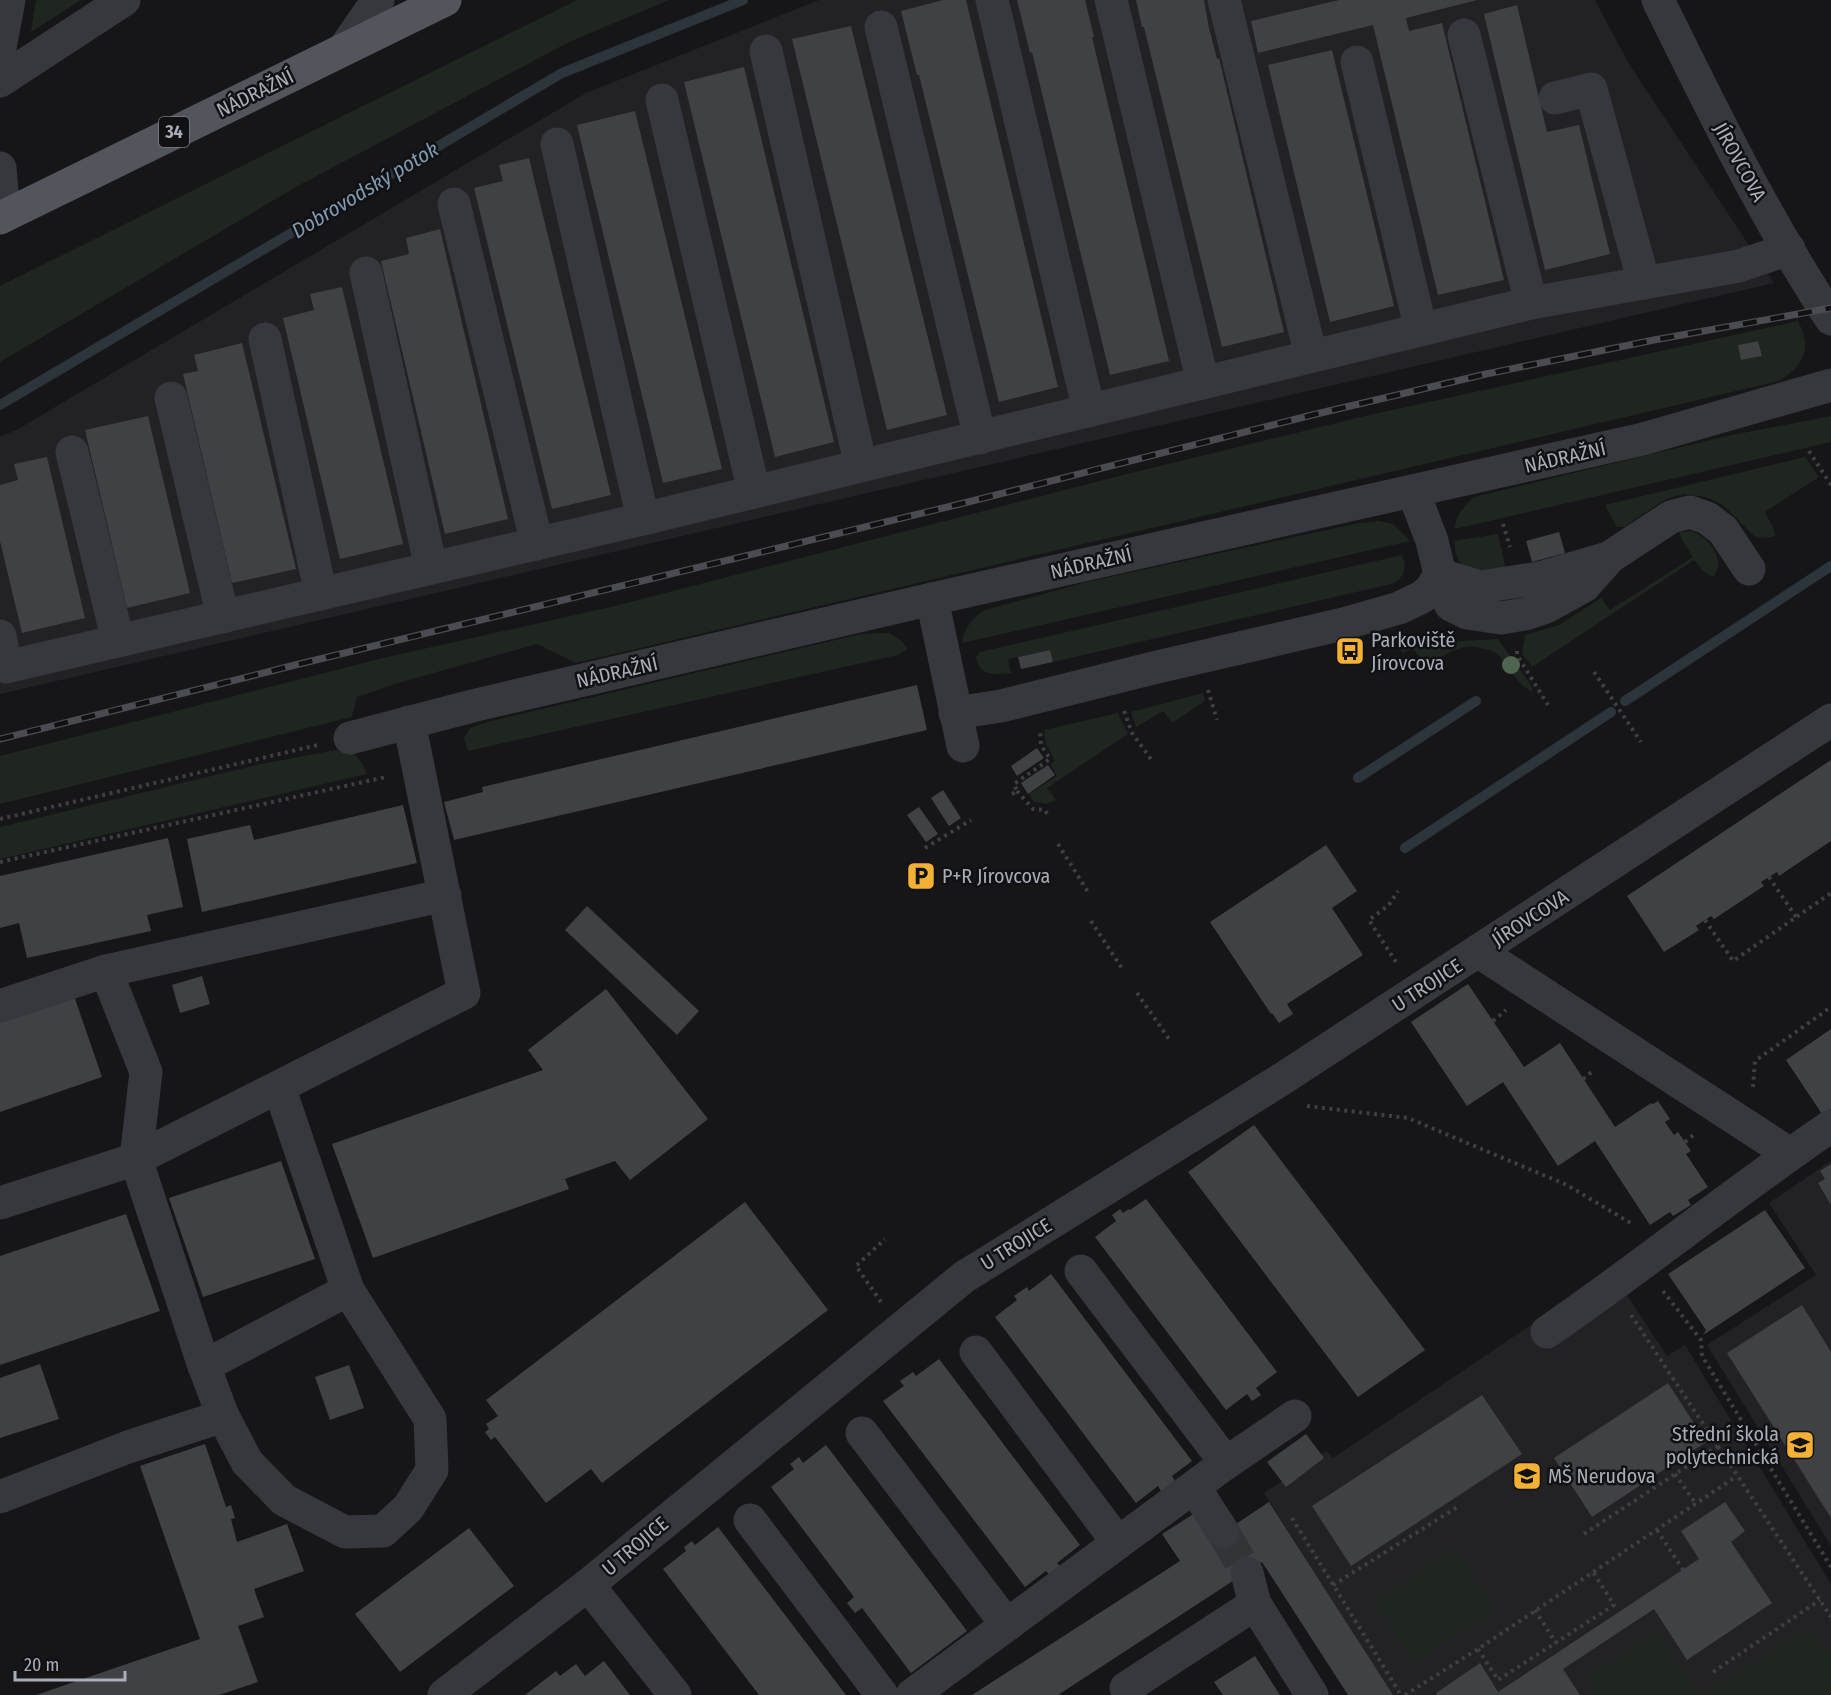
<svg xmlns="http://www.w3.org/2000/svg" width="1831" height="1695" font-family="'Fira Sans Condensed',sans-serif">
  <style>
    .built { fill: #222225 }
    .green { fill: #1e261f; fill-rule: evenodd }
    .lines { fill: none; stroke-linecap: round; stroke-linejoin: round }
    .stream { stroke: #2c353c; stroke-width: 10 }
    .building { fill: #404145 }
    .minor-tunnel { stroke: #333438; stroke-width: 33; stroke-dasharray: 33 16; stroke-linecap: butt }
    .path { stroke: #3d3f44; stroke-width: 4; stroke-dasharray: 3 4.5; stroke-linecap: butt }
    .minor { stroke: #37383d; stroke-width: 33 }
    .major { stroke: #53555c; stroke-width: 33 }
    .rail-casing { stroke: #4a4c52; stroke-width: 7 }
    .rail { stroke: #111113; stroke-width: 4.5; stroke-dasharray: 14; stroke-linecap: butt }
    .tree { fill: #506452 }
    .labels { text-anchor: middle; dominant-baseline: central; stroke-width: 5; stroke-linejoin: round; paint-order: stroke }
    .shield { fill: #111113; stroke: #7b7e86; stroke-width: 1.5 }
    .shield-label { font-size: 18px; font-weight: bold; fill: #a8adb8 }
    .street-label { font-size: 20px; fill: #a8adb8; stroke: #111113 }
    .poi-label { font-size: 20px; fill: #a8adb8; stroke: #111113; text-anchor: start }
    .water-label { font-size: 21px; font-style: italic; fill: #7f9bb3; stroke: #111113 }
  </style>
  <rect width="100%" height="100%" fill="#161618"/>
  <!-- built -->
  <g class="built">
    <path d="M819 0H1595L1629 64 1774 283 0 694V437L18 429 586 93Z"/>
    <path d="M1831 1161V1546L1707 1345 1816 1275 1769 1203Z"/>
    <path d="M1611 1271 1667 1356 1685 1345 1831 1584V1695H1392L1264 1493 1326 1451 1333 1458Z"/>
  </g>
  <!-- green -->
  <g class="green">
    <path d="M36 0H81L31 32Z"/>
    <path d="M577 0H669L569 42 296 187 0 362V286Z"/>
    <path d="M1798 321C1812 348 1805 365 1779 381L576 663 537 644 398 683 357 697 352 717 0 804V756L383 658 615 606 1127 474 1365 416ZM1758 341 1761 356 1742 360 1738 345Z"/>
    <path d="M1831 416V442L1455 529C1454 517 1465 505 1474 497L1727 436Z"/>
    <path d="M1805 457 1819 477 1765 512 1774 529 1775 536 1765 538 1754 536 1723 505 1706 497 1684 494 1666 499 1624 527H1617L1605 505Z"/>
    <path d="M1379 521 1393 524 1410 541 962 643C964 628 972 618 985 610L1087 582 1359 523Z"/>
    <path d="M1691 531C1709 536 1727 560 1713 577L1704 572 1694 560 1532 667 1522 654 1525 635 1559 625 1601 598 1610 610 1693 557 1681 538 1680 532Z"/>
    <path d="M1498 534 1507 574C1477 571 1456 577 1454 541Z"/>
    <path d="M1402 555C1408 568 1404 579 1391 584L1053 662 1050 650 1008 659 1011 673C995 675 979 676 976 657L980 652Z"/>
    <path d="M889 633 902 641 907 649 898 655 468 751 464 738 470 728 487 722 861 634Z"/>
    <path d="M1498 639 1531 685 1533 692C1515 684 1511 667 1497 654 1494 651 1488 650 1484 649 1462 641 1444 655 1427 666L1413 648 1403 653 1398 647 1410 644Z"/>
    <path d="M1203 693 1205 701 1172 723 1163 711 1136 727 1131 712Z"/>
    <path d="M1118 713 1128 734 1047 788 1056 800 1047 804 1034 802 1029 794 1057 776 1050 764 1055 761 1046 744 1044 730Z"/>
    <path d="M335 750 352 752 362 763 367 774 0 859V827L257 765Z"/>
    <path d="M1455 1548 1496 1610 1415 1662 1375 1601Z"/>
    <path d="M1810 1627 1831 1660V1691L1824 1695H1701Z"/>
    <path d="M1659 1632 1698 1695H1599L1587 1676Z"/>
  </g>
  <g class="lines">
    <!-- stream -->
    <g class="stream">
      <path d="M0 405 562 73 743 0"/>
      <path d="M1625 701 1831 566"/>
      <path d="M1358 778 1476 701"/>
      <path d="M1405 848 1611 712"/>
    </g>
  </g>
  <!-- building -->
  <g class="building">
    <path d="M943 0H966L1058 387 999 402 919 75H917L901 11Z"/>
    <path d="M1017 0H1085L1094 37H1092L1169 361 1110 375 1032 52 1030 53Z"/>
    <path d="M1136 0H1204L1209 28 1217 59 1219 58 1284 332 1222 347 1144 27H1142Z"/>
    <path d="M1339 0H1477L1406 18 1409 31 1442 23 1504 280 1438 295 1373 25 1258 53 1251 21Z"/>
    <path d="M1517 5 1547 132 1579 125 1610 254 1545 270 1484 14Z"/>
    <path d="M851 26 947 415 887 430 792 39Z"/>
    <path d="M1332 50 1394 306 1330 322 1268 65Z"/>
    <path d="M744 67 834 442 775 457 684 82Z"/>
    <path d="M635 111 722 469 663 483 577 125Z"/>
    <path d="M529 158 611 495 552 509 474 188 503 181 499 165Z"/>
    <path d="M440 229 508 519 445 534 381 261 409 254 406 238Z"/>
    <path d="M342 287 403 544 340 559 283 318 314 310 310 294Z"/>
    <path d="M1758 341 1762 356 1741 360 1738 345Z"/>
    <path d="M242 343 296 569 232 583 183 374 198 371 194 355Z"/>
    <path d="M148 416 190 593 127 608 85 430Z"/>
    <path d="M47 457 85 618 22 633 0 541V485L18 480 14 464Z"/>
    <path d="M1559 532 1565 553 1532 562 1526 541Z"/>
    <path d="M1050 650 1053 662 1021 669 1018 657Z"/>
    <path d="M917 685 927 730 454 840 444 802 483 792 482 787Z"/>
    <path d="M1037 748 1044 758 1017 776 1011 766Z"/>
    <path d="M1831 760V841L1779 876 1777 872 1761 882 1764 886 1714 919 1711 916 1696 926 1699 930 1664 952 1627 896Z"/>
    <path d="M1048 765 1055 775 1028 794 1021 783Z"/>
    <path d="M943 790 961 818 949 826 931 798Z"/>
    <path d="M403 805 417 863 202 912 187 839 250 825 254 840Z"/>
    <path d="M919 807 938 834 926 842 907 815Z"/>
    <path d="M168 838 183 907 147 915 151 931 27 958 19 923 0 928V876Z"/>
    <path d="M1326 845 1357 891 1332 908 1363 955 1287 1004 1293 1014 1279 1023 1272 1013 1271 1014 1210 922Z"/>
    <path d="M587 906 699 1011 677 1035 565 930Z"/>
    <path d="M202 976 210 1004 180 1013 172 985Z"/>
    <path d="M1468 984 1524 1067 1560 1043 1615 1127 1651 1103 1653 1104 1658 1101 1670 1119 1665 1122 1674 1135 1678 1132 1691 1151 1686 1154 1708 1187 1688 1200 1691 1205 1673 1216 1670 1212 1650 1225 1595 1141 1558 1166 1503 1082 1467 1106 1411 1022Z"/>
    <path d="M606 989 708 1119 630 1180 615 1161 565 1179 569 1189 373 1258 332 1144 543 1070 528 1050Z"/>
    <path d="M73 993 102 1077 0 1112V1017Z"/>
    <path d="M1831 1029V1109L1824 1113V1117L1786 1060Z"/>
    <path d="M1254 1125 1425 1350 1358 1397 1188 1172Z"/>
    <path d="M281 1161 315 1259 203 1297 169 1198Z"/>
    <path d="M1831 1164V1205L1818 1183 1825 1179 1820 1171Z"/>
    <path d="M1146 1199 1277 1372 1256 1388 1261 1395 1252 1401 1247 1394 1226 1410 1095 1237 1116 1221 1112 1215 1120 1209 1123 1213 1129 1209 1130 1210Z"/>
    <path d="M745 1202 828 1310 602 1483 591 1469 546 1503 495 1437 491 1440 485 1432 489 1429 486 1424 498 1416 486 1400Z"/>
    <path d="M1765 1210 1805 1268 1703 1335 1706 1330 1668 1274Z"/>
    <path d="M126 1214 160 1311 0 1365V1256Z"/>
    <path d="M1051 1274 1192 1461 1172 1476 1177 1484 1163 1494 1158 1486 1136 1503 995 1317 1017 1300 1014 1296 1027 1287 1029 1291Z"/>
    <path d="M1802 1305 1831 1352V1518L1727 1353Z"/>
    <path d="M939 1359 1080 1545 1057 1563 1062 1568 1051 1577 1046 1571 1025 1587 883 1401 904 1386 900 1381 913 1372 916 1376Z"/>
    <path d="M40 1364 59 1419 0 1438V1378Z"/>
    <path d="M349 1365 364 1408 330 1420 315 1377Z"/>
    <path d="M1668 1383 1706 1442 1592 1517 1554 1458Z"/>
    <path d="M1482 1395 1522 1454 1351 1566 1312 1506Z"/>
    <path d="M1306 1434 1324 1458 1286 1487 1267 1462Z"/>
    <path d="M205 1444 226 1507 231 1505 235 1518 231 1519 237 1542 287 1524 304 1571 254 1589 264 1617 238 1626 258 1682 219 1695H36L200 1639 140 1466Z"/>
    <path d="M826 1445 967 1631 911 1673 862 1608 855 1613 847 1603 854 1597 771 1487 794 1469 790 1464 799 1457 803 1463Z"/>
    <path d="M1269 1502 1393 1695H1348L1262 1562 1058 1695H972L1180 1561 1162 1534 1195 1513 1212 1540Z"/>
    <path d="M1725 1502 1745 1531 1731 1542 1772 1603 1687 1660 1654 1609 1563 1669 1580 1695H1437L1436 1693 1480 1663 1498 1692 1699 1559 1681 1531Z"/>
    <path d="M718 1527 846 1695H759L663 1569 686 1551 684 1547 692 1541 695 1545Z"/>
    <path d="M469 1528 514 1586 400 1672 355 1614Z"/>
    <path d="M1255 1656 1280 1695H1223L1214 1682Z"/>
    <path d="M604 1661 630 1695H525L556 1671 560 1676 576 1664 585 1676Z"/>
  </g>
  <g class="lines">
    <!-- minor-tunnel -->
    <path class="minor-tunnel" d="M1223 1532 1247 1573"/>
    <!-- path -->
    <g class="path">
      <path d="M1809 451 1831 485"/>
      <path d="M1503 524 1510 547"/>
      <path d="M1517 651V655L1548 705"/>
      <path d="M1594 672 1641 742"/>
      <path d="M1208 690 1217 720"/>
      <path d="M1124 711 1132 733 1153 762"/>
      <path d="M1017 791 1033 809 1045 810 1048 816"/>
      <path d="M1012 794 1017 791 1014 784 1050 759 1041 745 1040 731"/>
      <path d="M0 819 318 745"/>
      <path d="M1058 844 1088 892"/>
      <path d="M925 848 971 820"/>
      <path d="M0 862 386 777"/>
      <path d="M1769 877 1796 917"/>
      <path d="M1705 920 1733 961 1831 893"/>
      <path d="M1091 921 1123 970"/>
      <path d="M1396 962 1369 920 1389 905 1398 891"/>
      <path d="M1137 993 1169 1039"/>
      <path d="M1493 1021 1506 1010"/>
      <path d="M1583 1079 1594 1070"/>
      <path d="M1753 1087 1755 1061 1831 1007"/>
      <path d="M1307 1106 1408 1118 1567 1185 1634 1225"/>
      <path d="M1685 1142 1696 1133"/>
      <path d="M1663 1291 1701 1340 1702 1356 1831 1567"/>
      <path d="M881 1302 856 1266 885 1239"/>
      <path d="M1631 1315 1831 1617"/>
      <path d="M1675 1474 1696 1504"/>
      <path d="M1292 1518 1401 1695"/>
      <path d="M1657 1530 1683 1570"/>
      <path d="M1584 1534 1718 1446"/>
      <path d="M1333 1585 1459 1506"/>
      <path d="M1535 1610 1556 1643"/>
      <path d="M1478 1649 1498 1680 1614 1605 1593 1572"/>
      <path d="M1713 1672 1820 1600"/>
      <path d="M1405 1695 1478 1649 1737 1476"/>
    </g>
    <!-- minor -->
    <g class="minor">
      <path d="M992 0 1089 411"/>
      <path d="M1111 0 1203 383"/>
      <path d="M1224 0 1311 356"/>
      <path d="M1658 0C1711 108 1765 218 1831 319"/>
      <path d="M881 27 980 438"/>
      <path d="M1464 35 1531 303"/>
      <path d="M0 48 9 0"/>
      <path d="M344 49 378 0"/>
      <path d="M766 51 861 466"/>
      <path d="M1357 62 1421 330"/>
      <path d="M0 81 124 0"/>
      <path d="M1555 98 1591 89 1644 283"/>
      <path d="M662 100 754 492"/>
      <path d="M557 144 643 519"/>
      <path d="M0 168 4 215"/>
      <path d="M454 204 537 544"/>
      <path d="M366 273 431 568"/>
      <path d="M265 339 321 594"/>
      <path d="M171 398 223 617"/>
      <path d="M72 452 118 641"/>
      <path d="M1413 491 1432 541 1445 595 1451 605 1467 613 1501 618 1525 614 1546 607 1584 586 1610 557 1671 517 1690 512 1707 518 1723 530 1749 569"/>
      <path d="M1440 575 1481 587 1539 578 1604 559"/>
      <path d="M932 599 963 746"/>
      <path d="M0 636 6 667 643 519 1531 303 1739 266 1789 249"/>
      <path d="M955 713 1001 706 1153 668 1343 624 1399 608 1422 597 1431 589 1440 575"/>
      <path d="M350 738 476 705 932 599 1643 439 1831 385"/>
      <path d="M1479 952 1790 1154"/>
      <path d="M0 1006 106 971"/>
      <path d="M279 1087 348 1290"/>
      <path d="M136 1159 464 993 409 722"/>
      <path d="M136 1159 146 1072 106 971 445 895"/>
      <path d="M0 1203 136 1159 204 1366"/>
      <path d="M1081 1271 1226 1463"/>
      <path d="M348 1290 430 1419 432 1470 408 1508 383 1531 345 1532 284 1500 247 1462 223 1416 204 1366Z"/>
      <path d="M1547 1332C1643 1266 1734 1192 1831 1126"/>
      <path d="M976 1352 1118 1543"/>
      <path d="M862 1433 1007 1625"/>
      <path d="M1194 1487 1223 1532"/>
      <path d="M0 1497 128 1447 223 1416"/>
      <path d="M750 1520 882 1695"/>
      <path d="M1247 1573 1255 1604"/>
      <path d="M588 1585 675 1695"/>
      <path d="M444 1695 588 1585 964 1277 1282 1079 1831 720"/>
      <path d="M912 1695 1226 1463 1295 1416"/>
      <path d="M1130 1695 1126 1688 1255 1604 1312 1695"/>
    </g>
    <!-- major -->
    <path class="major" d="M0 218 445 0"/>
    <!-- rail casing -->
    <g class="rail-casing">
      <path id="rail" d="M0 739 291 666 964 503 1312 415 1486 374 1654 340 1831 308"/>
    </g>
    <!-- rail -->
    <use href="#rail" class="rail"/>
  </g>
  <!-- trees -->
  <circle class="tree" cx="1511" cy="665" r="9"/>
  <!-- icons -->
  <defs>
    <g id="bus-square" transform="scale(1.5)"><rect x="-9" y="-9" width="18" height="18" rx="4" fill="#f2b134" stroke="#111113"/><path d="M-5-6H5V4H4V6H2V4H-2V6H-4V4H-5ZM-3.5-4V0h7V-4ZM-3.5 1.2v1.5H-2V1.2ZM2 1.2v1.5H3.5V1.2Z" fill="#111"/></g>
    <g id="parking-square" transform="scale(1.5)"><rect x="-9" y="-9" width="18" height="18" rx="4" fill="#f2b134" stroke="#111113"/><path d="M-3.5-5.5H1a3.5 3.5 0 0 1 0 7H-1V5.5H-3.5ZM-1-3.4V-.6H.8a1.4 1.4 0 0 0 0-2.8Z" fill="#111"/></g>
    <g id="school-square" transform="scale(1.5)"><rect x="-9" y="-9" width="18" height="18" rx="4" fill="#f2b134" stroke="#111113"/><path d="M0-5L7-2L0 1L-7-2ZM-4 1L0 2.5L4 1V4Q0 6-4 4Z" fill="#111"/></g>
  </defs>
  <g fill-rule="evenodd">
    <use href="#bus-square" x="1350" y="651"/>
    <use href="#parking-square" x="921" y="876"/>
    <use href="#school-square" x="1800" y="1445"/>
    <use href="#school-square" x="1527" y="1476"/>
  </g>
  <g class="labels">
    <!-- shield labels -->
    <rect class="shield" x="159" y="117" width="30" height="30" rx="4.5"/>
    <g class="shield-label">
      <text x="174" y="132">34</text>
    </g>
    <!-- street labels -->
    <g class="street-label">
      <text transform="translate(255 93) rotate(-26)">NÁDRAŽNÍ</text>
      <text transform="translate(1740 162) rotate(61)">JÍROVCOVA</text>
      <text transform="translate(1565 457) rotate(-13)">NÁDRAŽNÍ</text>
      <text transform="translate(1091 563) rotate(-13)">NÁDRAŽNÍ</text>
      <text transform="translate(617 672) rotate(-13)">NÁDRAŽNÍ</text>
      <text transform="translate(1530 918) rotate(-33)">JÍROVCOVA</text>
      <text transform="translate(1427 985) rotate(-33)">U TROJICE</text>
      <text transform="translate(1016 1244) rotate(-32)">U TROJICE</text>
      <text transform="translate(635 1546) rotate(-40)">U TROJICE</text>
    </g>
    <!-- poi labels -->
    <g class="poi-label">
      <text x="1371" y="640">Parkoviště<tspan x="1371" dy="23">Jírovcova</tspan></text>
      <text x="942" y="876">P+R Jírovcova</text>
      <text x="1779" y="1434" text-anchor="end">Střední škola<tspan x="1779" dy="23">polytechnická</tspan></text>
      <text x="1548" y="1476">MŠ Nerudova</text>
    </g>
    <!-- water labels -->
    <g class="water-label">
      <text transform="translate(365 190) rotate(-31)">Dobrovodský potok</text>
    </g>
  </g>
  <!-- scale -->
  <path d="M15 1671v9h110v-9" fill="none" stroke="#a8adb8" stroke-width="3"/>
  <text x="24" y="1671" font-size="18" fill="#a8adb8" stroke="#111113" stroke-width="4.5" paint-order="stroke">20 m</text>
</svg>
